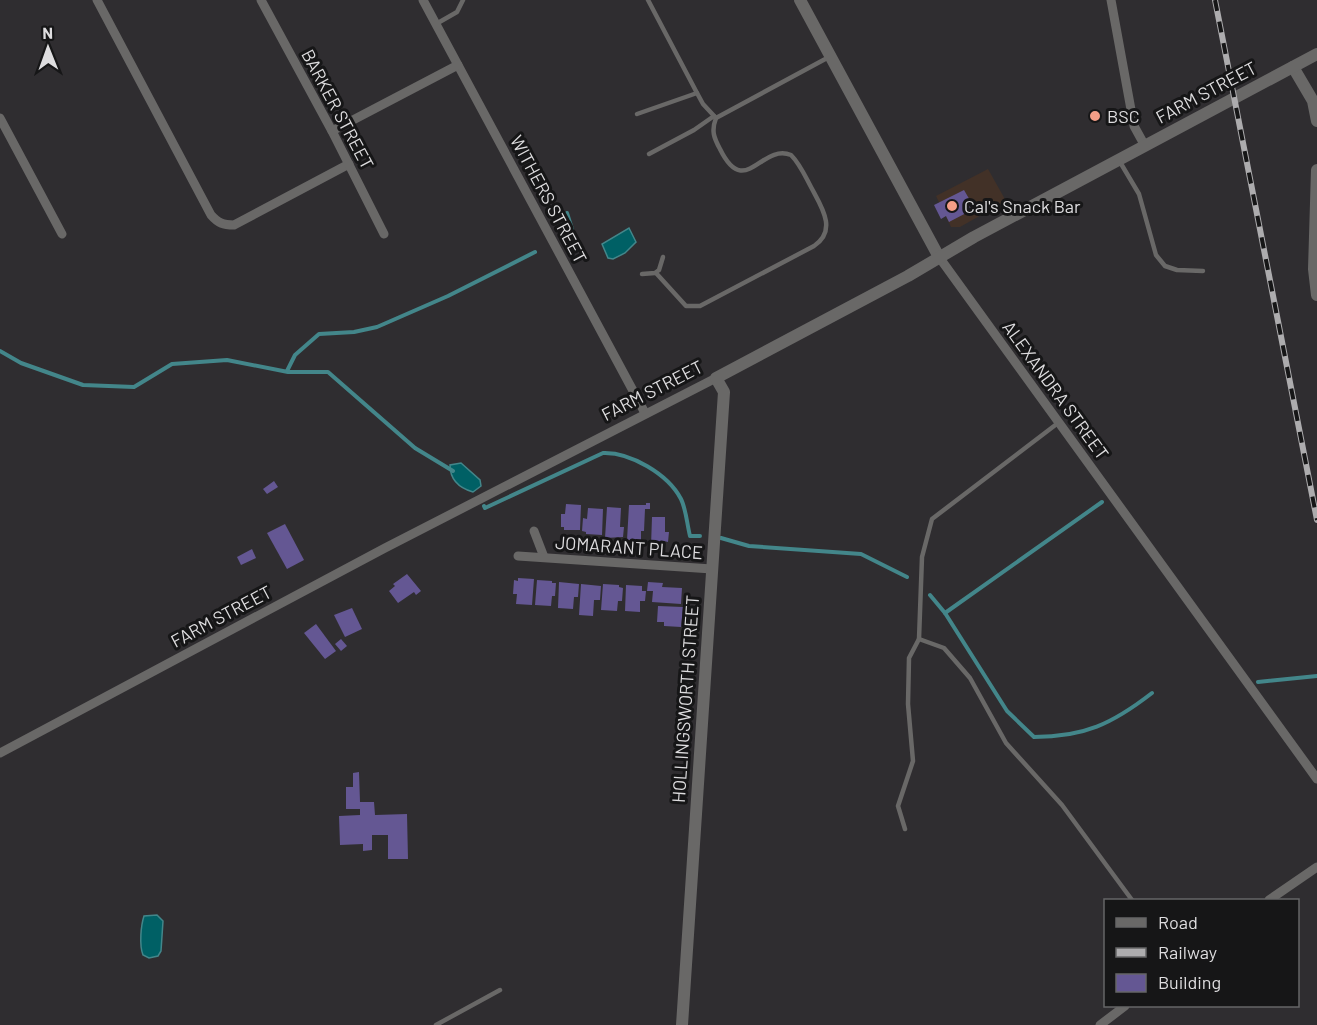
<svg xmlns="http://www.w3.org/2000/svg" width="1317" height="1025" font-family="Barlow,sans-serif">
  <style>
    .commercial { fill: #423127 }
    .water { fill: #006065; stroke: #43868a; stroke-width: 1.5 }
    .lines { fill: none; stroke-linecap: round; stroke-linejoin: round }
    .stream { stroke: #43868a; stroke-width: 4 }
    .building { fill: #645793 }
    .service { stroke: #696867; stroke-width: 4.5 }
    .minor { stroke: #696867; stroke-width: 9 }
    .tertiary { stroke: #696867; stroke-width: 12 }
    .rail-casing { stroke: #adacae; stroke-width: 6 }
    .rail { stroke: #161617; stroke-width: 4; stroke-dasharray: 11; stroke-linecap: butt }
    .poi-dot { fill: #f49e87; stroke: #161617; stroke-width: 2 }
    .labels { text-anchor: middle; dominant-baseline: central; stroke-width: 6; stroke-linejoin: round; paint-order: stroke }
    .street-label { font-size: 18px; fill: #dedddf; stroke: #161617 }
    .poi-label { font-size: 18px; fill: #dedddf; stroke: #161617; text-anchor: start }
  </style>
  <rect width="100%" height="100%" fill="#2f2d30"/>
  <!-- commercial -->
  <path class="commercial" d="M988 169 1006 201 960 227H951L936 196Z"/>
  <!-- water -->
  <g class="water">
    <path d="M629 228 636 242 625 253 613 259 608 258 602 244Z"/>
    <path d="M461 463 480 480 481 486 473 492C459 488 450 480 450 465Z"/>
    <path d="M157 915 163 921 161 951 158 956 149 958 143 955C139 945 141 925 144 916Z"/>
  </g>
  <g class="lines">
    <!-- stream -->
    <g class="stream">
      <path d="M567 213 572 229 570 233"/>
      <path d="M0 351 21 363 83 385 134 387 172 364 227 360 288 372H328L415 448 453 471"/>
      <path d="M287 371 295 355 319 334 354 332 377 327 448 296 535 252"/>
      <path d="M484 506 485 508 603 453C630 452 668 474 681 499 686 509 687 524 690 536H700"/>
      <path d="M721 538 749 546 861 554 907 577"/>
      <path d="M930 595 945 613 1007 711 1034 737C1084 737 1112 724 1152 693"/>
      <path d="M945 613 1102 502"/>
      <path d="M1258 682 1317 676"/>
    </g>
  </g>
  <!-- building -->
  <g class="building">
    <path d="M964 190 971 202 968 203 972 210 949 222 946 216 941 219 934 205Z"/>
    <path d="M274 481 278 487 267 494 263 489Z"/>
    <path d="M646 503H650V509H645L644 531H641V540H627L629 505H646Z"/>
    <path d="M566 504 581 505 580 530H564V527H561V514H565Z"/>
    <path d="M607 507 621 508 620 527H624L623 537 605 538Z"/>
    <path d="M588 508 603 509 602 535 586 534V532L582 531 583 518 587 519Z"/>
    <path d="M652 517H665V532H669L668 542 664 541V547L651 546Z"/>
    <path d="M285 524 304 560 287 569 267 533Z"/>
    <path d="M252 549 256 558 241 565 237 557Z"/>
    <path d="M407 574 421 591 416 595 414 592 398 603 389 591 395 586 393 584Z"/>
    <path d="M518 578 534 579 532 605 516 604 517 594H513L514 580 518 581Z"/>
    <path d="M537 580 552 581V583H556L555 596H552L551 606 535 605Z"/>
    <path d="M559 582 579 584 578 597H574L573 609 558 608Z"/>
    <path d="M648 582 663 583 662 587 682 588 681 604 652 602 653 591H647Z"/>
    <path d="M581 584 601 586 600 600H594L593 616 579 615Z"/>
    <path d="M603 584 619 585V587L623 588 622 601H618L617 611 601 610Z"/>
    <path d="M626 585 642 586V591H646L645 601H640V612L625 611Z"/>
    <path d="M658 606 683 607 681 627 664 626V622H657Z"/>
    <path d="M352 608 362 629 345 637 334 615Z"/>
    <path d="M316 624 336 651 325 659 304 633Z"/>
    <path d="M341 639 347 646 341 651 335 644Z"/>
    <path d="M359 772 360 802H374L375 815 407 814 408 859H388V835H372V850L363 851V844L340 845 339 816 360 815V809H346V787H353V773Z"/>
  </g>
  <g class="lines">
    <!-- service -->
    <g class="service">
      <path d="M648 0 697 93 703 104 716 118 829 57"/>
      <path d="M436 24 457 12 463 0"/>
      <path d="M637 114 697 93"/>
      <path d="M649 154 694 130 714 116"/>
      <path d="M1120 162 1139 194 1156 255 1165 266 1177 270 1203 271"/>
      <path d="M656 273 686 306H700L814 246C838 230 821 206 811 187 805 176 800 164 791 155 761 143 745 200 720 149 714 138 711 131 716 118"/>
      <path d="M642 274 655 273 659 270 663 257"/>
      <path d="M919 639 944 648 970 678 1006 743 1062 805 1132 900"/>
      <path d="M905 829 898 806 913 761 908 704 909 658 919 639 922 557 932 519 1058 423"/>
      <path d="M436 1025 500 990"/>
    </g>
    <!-- minor -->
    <g class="minor">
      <path d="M97 0 211 215C218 223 223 225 234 225L349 164"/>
      <path d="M261 0 332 131 384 234"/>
      <path d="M423 0 645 413"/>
      <path d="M1111 0 1134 126 1145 146"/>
      <path d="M0 118 62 234"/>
      <path d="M332 131 458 65"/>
      <path d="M939 257 1317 779"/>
      <path d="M534 531 544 557"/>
      <path d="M518 556 712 569"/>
      <path d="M0 753 385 548 716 378"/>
      <path d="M1269 900 1317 867"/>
      <path d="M1100 1025 1125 1006"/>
    </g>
    <!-- tertiary -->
    <g class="tertiary">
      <path d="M800 0 939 257"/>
      <path d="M1293 67 1313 101 1317 121"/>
      <path d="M1317 170 1314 269 1317 295"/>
      <path d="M682 1025 724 392 716 378 908 276 974 237 1317 54"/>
    </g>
    <!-- rail casing -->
    <g class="rail-casing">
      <path id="rail" d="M1215 0 1317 520"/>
    </g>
    <!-- rail -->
    <use href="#rail" class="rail"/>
  </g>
  <!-- markers -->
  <g class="poi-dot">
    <circle cx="1095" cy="116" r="6"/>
    <circle cx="952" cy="206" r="6"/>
  </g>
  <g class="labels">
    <!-- street labels -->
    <g class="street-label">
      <text transform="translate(1206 92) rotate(-28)">FARM STREET</text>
      <text transform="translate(338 109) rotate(62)">BARKER STREET</text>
      <text transform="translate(549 199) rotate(62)">WITHERS STREET</text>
      <text transform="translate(652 390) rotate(-27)">FARM STREET</text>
      <text transform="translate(1056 390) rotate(54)">ALEXANDRA STREET</text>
      <text transform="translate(629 547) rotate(4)">JOMARANT PLACE</text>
      <text transform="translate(221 616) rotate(-28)">FARM STREET</text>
      <text transform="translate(685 699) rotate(-86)">HOLLINGSWORTH STREET</text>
    </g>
    <!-- poi labels -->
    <g class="poi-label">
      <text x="1107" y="116">BSC</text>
      <text x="964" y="206">Cal's Snack Bar</text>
    </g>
  </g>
  <!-- legend -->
  <rect x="1104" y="899" width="195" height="108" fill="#161617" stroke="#666667" stroke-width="1.5"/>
  <rect x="1116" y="918" width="30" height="9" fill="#696867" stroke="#666667" stroke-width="1.5"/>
  <text x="1158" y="929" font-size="18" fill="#dedddf">Road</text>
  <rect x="1116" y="948" width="30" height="9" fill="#adacae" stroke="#666667" stroke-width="1.5"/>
  <text x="1158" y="959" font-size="18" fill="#dedddf">Railway</text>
  <rect x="1116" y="974" width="30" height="18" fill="#645793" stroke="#666667" stroke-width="1.5"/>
  <text x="1158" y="989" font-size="18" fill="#dedddf">Building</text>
  <!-- north arrow -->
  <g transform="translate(48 48) rotate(359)" stroke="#161617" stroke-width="4.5" paint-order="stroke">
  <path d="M0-4.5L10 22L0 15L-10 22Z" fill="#dedddf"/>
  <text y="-9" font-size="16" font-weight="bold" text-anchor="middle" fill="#dedddf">N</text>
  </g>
</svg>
